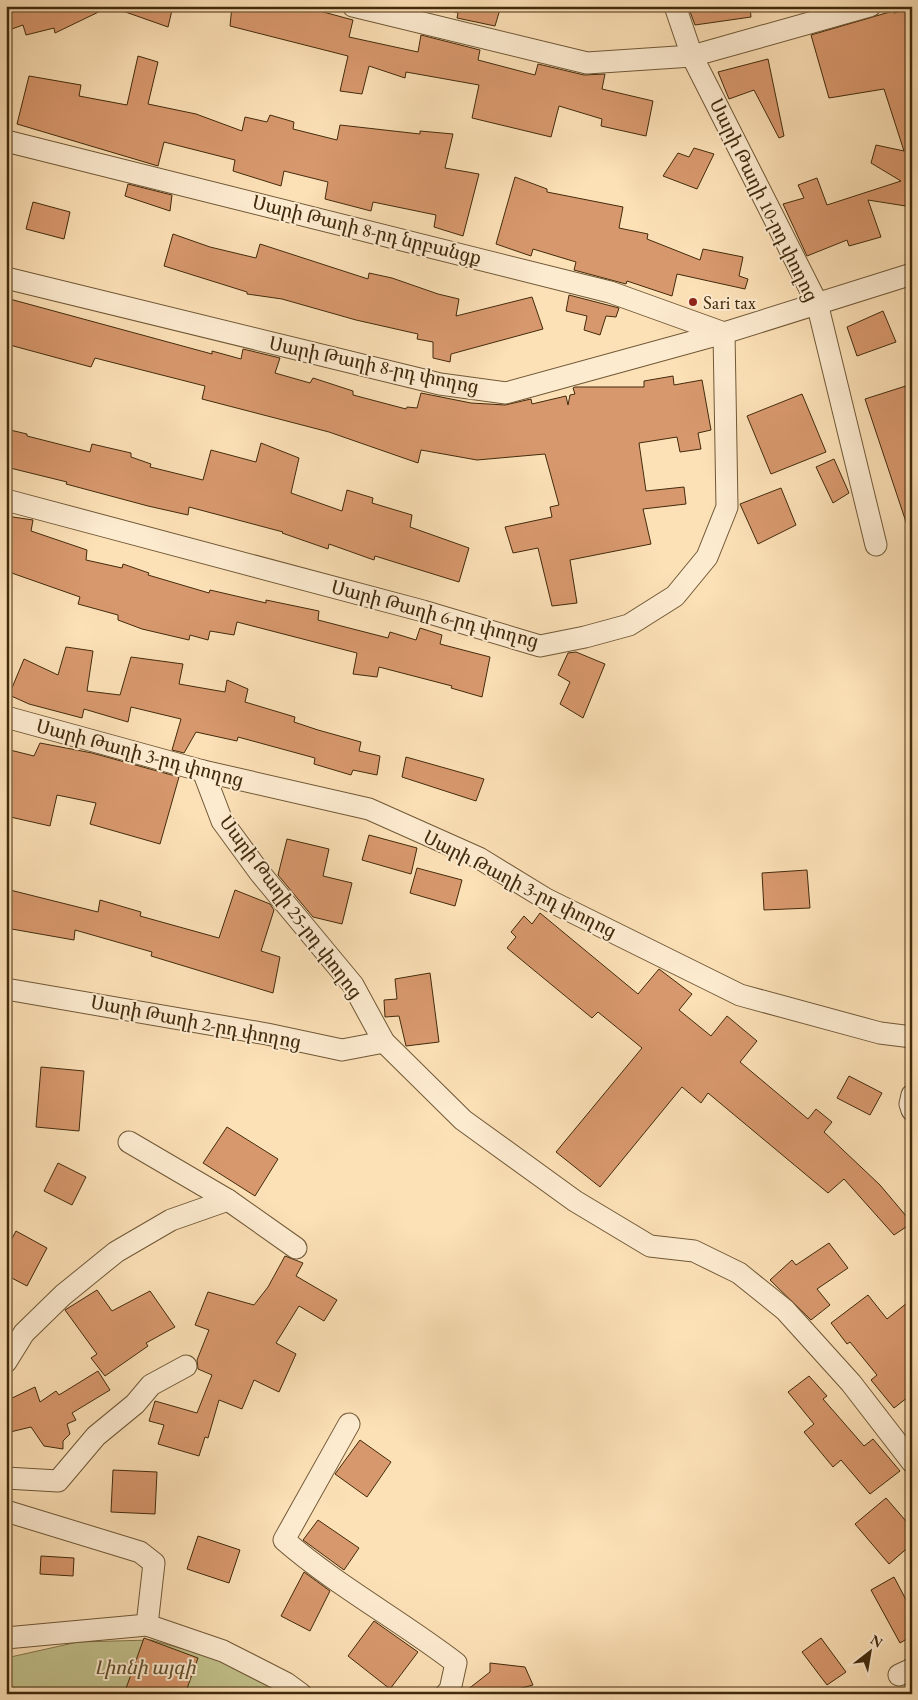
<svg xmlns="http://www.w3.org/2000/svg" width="918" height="1700" font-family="'EB Garamond','Noto Serif Armenian',serif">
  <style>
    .green { fill: #c2c18c; stroke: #82764c }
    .building { fill: #d8986d; stroke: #422b0c }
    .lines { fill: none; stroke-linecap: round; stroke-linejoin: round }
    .minor-casing { stroke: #705836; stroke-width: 23 }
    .minor { stroke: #fdebd0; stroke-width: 21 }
    .poi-dot { fill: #8f2418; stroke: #fdebd0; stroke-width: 2 }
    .labels { text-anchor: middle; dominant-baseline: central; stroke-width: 4; stroke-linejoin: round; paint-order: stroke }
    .street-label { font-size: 19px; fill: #422b0c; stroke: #fdebd0 }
    .poi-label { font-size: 19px; fill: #422b0c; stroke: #fdebd0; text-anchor: start }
    .park-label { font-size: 19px; font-style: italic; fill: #62502c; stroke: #fdebd0 }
  </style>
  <rect width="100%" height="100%" fill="#fce0b6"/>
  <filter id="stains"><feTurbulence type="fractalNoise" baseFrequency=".004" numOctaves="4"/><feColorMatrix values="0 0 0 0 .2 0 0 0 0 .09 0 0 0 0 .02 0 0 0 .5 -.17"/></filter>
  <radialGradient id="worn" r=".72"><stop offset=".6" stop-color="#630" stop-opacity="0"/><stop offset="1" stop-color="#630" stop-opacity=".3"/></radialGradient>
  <!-- green -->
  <path class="green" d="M151 1640 215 1658 284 1694H6V1658L78 1642Z"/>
  <!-- building -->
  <g class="building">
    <path d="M6 6H111L55 33 54 28 26 35 23 25 6 31Z"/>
    <path d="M118 6H173L168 27 117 9Z"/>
    <path d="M232 6H301L353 20 349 37 418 52 421 35 480 50 478 60 535 75 538 64 584 75 605 74 602 89 653 101 646 136 601 126 602 119 559 106 551 137 472 118 479 85 406 72 405 78 369 66 362 94 340 91 348 56 230 26Z"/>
    <path d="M446 6H501L495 26 457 18 458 13 445 9Z"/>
    <path d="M688 6H750L751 17 695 25Z"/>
    <path d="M912 8V207L868 200 881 237 849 246 847 240 807 256 783 204 804 198 798 185 817 178 827 205 901 181 871 163 876 145 904 151 884 89 829 98 811 35 893 11 894 13Z"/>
    <path d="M138 56 158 62 148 104 196 114 242 131 245 117 267 122 270 115 294 122 293 129 337 140 340 125 420 134V131L453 134 445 168 479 174 463 236 434 227 436 215 373 202 371 211 325 199 328 182 284 171 281 186 233 171 235 160 164 142 158 166 17 124 29 76 81 85 79 96 127 105Z"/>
    <path d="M768 59 784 136 779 138 754 90 729 99 718 72Z"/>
    <path d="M694 148 714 154 697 189 663 176 678 153 689 157Z"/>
    <path d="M515 177 547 189V192L623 207 619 228 648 234 647 239 700 260 703 249 743 257 739 276 748 279 745 289 677 274 672 296 627 281 626 284 574 270 576 262 533 249 531 256 496 244Z"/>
    <path d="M128 184 172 195 170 211 125 196Z"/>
    <path d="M33 202 70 212 64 239 26 229Z"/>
    <path d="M173 234 210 247 256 258 260 244 368 279 369 273 392 278 438 294 459 299 456 316 532 297 543 329 451 354 450 362 433 358V342L417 339 418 334 356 320 282 299 247 294V292L164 266Z"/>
    <path d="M569 295 619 308 616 317 606 316 600 335 584 330 587 316 566 311Z"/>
    <path d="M6 298 212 354V351L241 359 243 349 280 358 275 373 310 383 313 378 353 391V395L406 409 407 407 417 408 421 393 471 403 505 405 531 399 532 404 566 396 568 405 570 395 575 394 573 388 575 387H644V381L673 376 674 385 702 380 711 430 698 433 701 449 680 452 677 437 639 443 646 491 684 487 686 504 643 509 651 544 570 560 577 603 552 606 538 548 513 553 505 527 552 517 550 507 559 505 545 454 477 460 421 450 418 463 329 432 202 399 205 386 95 358 91 367 6 344Z"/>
    <path d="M883 311 896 342 857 356 847 327Z"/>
    <path d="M912 384V528H908L865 399Z"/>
    <path d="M802 394 826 452 771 474 747 416Z"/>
    <path d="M6 429 27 434V436L90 452 92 444 131 453V457L151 464 150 467 203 480 211 450 256 462 261 443 299 458 291 493 342 511 347 490 373 498 372 503 412 515 410 527 469 548 459 582 375 556 374 560 329 544 328 549 282 533 283 532 189 507 188 515 148 506 66 484 67 482 6 467Z"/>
    <path d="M834 459 849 493 833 503 816 467Z"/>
    <path d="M781 488 796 525 758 544 740 504Z"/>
    <path d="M6 516 33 520 31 531 87 550 86 560 122 568 123 564 149 573 148 575 209 593 210 590 266 603V600L319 611 318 620 388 638 390 632 416 640 420 628 442 635 440 644 490 657 482 697 451 688 452 686 379 667 377 677 353 674 357 653 237 622 234 635 210 631 208 640 190 635 189 640 142 629 118 620V615L78 604 80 597 6 571Z"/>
    <path d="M66 647 93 651 87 691 120 695 131 657 183 664 179 684 225 692 227 680 248 689 245 702 295 717 294 722 318 730 361 742 359 751 380 756 377 775 353 770 351 775 314 764 315 758 238 737 237 741 196 732 184 753 172 750 181 719 131 707 128 722 84 709 82 718 29 704 9 695 24 659 58 675Z"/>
    <path d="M576 652 605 664 583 718 560 704 570 682 558 675 568 653Z"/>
    <path d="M40 743 92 753 179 777 160 844 90 824 96 803 57 795 50 826 6 816V749L34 756Z"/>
    <path d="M406 757 484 779 476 801 402 777Z"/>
    <path d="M369 835 417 848 411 874 362 860Z"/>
    <path d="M287 839 329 849 323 876 352 883 342 924 313 917 278 875Z"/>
    <path d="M417 868 462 880 455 906 410 893Z"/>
    <path d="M807 870 810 908 764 910 762 873Z"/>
    <path d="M6 889 98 912 100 900 141 912 140 916 219 938 235 890 270 904 274 910 261 951 280 957 273 993 151 956 152 952 75 930 74 940 6 928Z"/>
    <path d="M540 913 638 994 659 969 692 994 679 1010 711 1036 727 1016 757 1041 740 1062 808 1119 816 1109 832 1122 824 1132 880 1185 912 1223 894 1235 844 1179 828 1193 708 1093 701 1103 682 1087 600 1187 556 1152 642 1048 598 1012 592 1018 507 948 516 937 511 932 524 916 532 924Z"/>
    <path d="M430 973 439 1042 406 1046 399 1016 385 1017 384 1000 397 999 395 979Z"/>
    <path d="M41 1067 84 1071 79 1131 36 1127Z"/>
    <path d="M849 1076 882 1093 870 1115 837 1098Z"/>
    <path d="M227 1127 278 1159 255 1196 203 1163Z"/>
    <path d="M58 1163 86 1177 72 1205 44 1191Z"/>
    <path d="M16 1231 47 1248 27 1286 6 1275V1250Z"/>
    <path d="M829 1243 848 1268 817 1289 830 1305 811 1320 770 1280 792 1260 796 1265Z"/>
    <path d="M285 1256 303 1263 296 1276 337 1300 324 1321 299 1306 276 1343 296 1354 279 1392 254 1380 242 1409 219 1400 208 1438 205 1437 199 1456 158 1444 164 1425 149 1421 155 1401 197 1413 212 1375 198 1369 197 1360 209 1330 195 1325 208 1292 254 1305 268 1287Z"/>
    <path d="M97 1290 112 1311 150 1291 175 1327 146 1343 148 1346 105 1376 91 1358 97 1354 65 1310Z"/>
    <path d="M868 1295 887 1319 912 1299V1394L894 1408 871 1380 877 1375 850 1342 847 1344 831 1323Z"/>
    <path d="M98 1371 110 1390 72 1413 76 1420 67 1424 70 1434 63 1441V1449L44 1446 31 1427 6 1433 8 1400 35 1387 40 1402 56 1391 59 1395Z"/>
    <path d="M809 1376 827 1396 823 1399 864 1446 873 1439 900 1471 870 1494 841 1460 833 1467 804 1432 814 1424 788 1392Z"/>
    <path d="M360 1440 391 1462 367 1497 335 1474Z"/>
    <path d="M113 1470 157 1472 155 1514 111 1512Z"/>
    <path d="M886 1498 912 1528V1544L889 1564 855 1524Z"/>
    <path d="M318 1520 359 1548 344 1570 303 1540Z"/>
    <path d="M198 1536 240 1550 229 1583 187 1569Z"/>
    <path d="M41 1556 74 1558 73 1576 40 1574Z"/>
    <path d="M304 1572 330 1591 310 1631 281 1616Z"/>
    <path d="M894 1577 912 1611V1636L900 1643 871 1590Z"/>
    <path d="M374 1621 418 1652 390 1689 348 1656Z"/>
    <path d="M144 1638 198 1658 185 1694H124Z"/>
    <path d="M821 1638 846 1672 827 1685 802 1652Z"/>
    <path d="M490 1663 525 1667 533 1685 499 1694H462L490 1672Z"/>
  </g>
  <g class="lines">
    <!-- minor casing -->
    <g class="minor-casing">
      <g id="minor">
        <path d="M353 6 587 63 692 56 870 6"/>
        <path d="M675 6 692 56 817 303 876 545"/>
        <path d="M6 141 610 292 724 333 727 507 707 557 675 596 629 625 585 637 540 646 423 611 6 500"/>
        <path d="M6 278 440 384 506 393 724 333 912 274"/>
        <path d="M6 717 203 771 369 809 479 858 546 899 740 995 880 1033 912 1037"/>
        <path d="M203 771 222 821 260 873 353 985 384 1042 463 1120 575 1201 650 1246 694 1251 739 1273 785 1310 851 1383 912 1462"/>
        <path d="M6 989 267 1034 342 1050 384 1042"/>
        <path d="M912 1095 910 1104 912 1110"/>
        <path d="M129 1142 228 1200 296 1248"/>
        <path d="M6 1362 24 1333 63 1295 116 1252 171 1220 228 1200"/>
        <path d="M349 1424 284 1540C337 1586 400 1620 456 1663L450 1690 446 1694"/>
        <path d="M6 1478 58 1481 96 1436 135 1404 151 1385 186 1366"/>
        <path d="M6 1511 140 1552 154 1563 147 1625"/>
        <path d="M6 1638 147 1625 223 1651 286 1683 301 1694"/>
        <path d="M899 1675 912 1669"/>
      </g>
    </g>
    <!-- minor -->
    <use href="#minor" class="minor"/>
  </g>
  <!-- markers -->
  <circle class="poi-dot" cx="693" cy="302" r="5"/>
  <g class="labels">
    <!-- street labels -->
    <g class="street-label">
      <text transform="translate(764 200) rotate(64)">Սարի Թաղի 10-րդ փողոց</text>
      <text transform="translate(367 230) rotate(14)">Սարի Թաղի 8-րդ նրբանցք</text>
      <text transform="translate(374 365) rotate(12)">Սարի Թաղի 8-րդ փողոց</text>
      <text transform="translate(435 614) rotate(15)">Սարի Թաղի 6-րդ փողոց</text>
      <text transform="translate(140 753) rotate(15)">Սարի Թաղի 3-րդ փողոց</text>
      <text transform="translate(520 884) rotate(27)">Սարի Թաղի 3-րդ փողոց</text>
      <text transform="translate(291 907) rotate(53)">Սարի Թաղի 25-րդ փողոց</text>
      <text transform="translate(196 1022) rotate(11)">Սարի Թաղի 2-րդ փողոց</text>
    </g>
    <!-- poi labels -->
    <g class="poi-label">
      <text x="703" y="302">Sari tax</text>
    </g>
    <!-- park labels -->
    <g class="park-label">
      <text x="145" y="1667">Լիոնի այգի</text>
    </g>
  </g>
  <!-- margin -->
  <rect width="918" height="1700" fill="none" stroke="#fce0b6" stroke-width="25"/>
  <rect x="8" y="8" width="903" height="1685" fill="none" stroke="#422b0c" stroke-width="2.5"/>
  <rect x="12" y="12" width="893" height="1675" fill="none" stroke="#422b0c"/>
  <!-- north arrow -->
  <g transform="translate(870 1652) rotate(31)" stroke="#fdebd0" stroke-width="4" paint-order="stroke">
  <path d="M0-4L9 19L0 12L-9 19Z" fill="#422b0c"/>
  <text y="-8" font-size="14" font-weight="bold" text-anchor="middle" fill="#422b0c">N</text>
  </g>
  <rect width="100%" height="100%" filter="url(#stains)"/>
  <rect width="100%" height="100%" fill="url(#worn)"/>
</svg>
